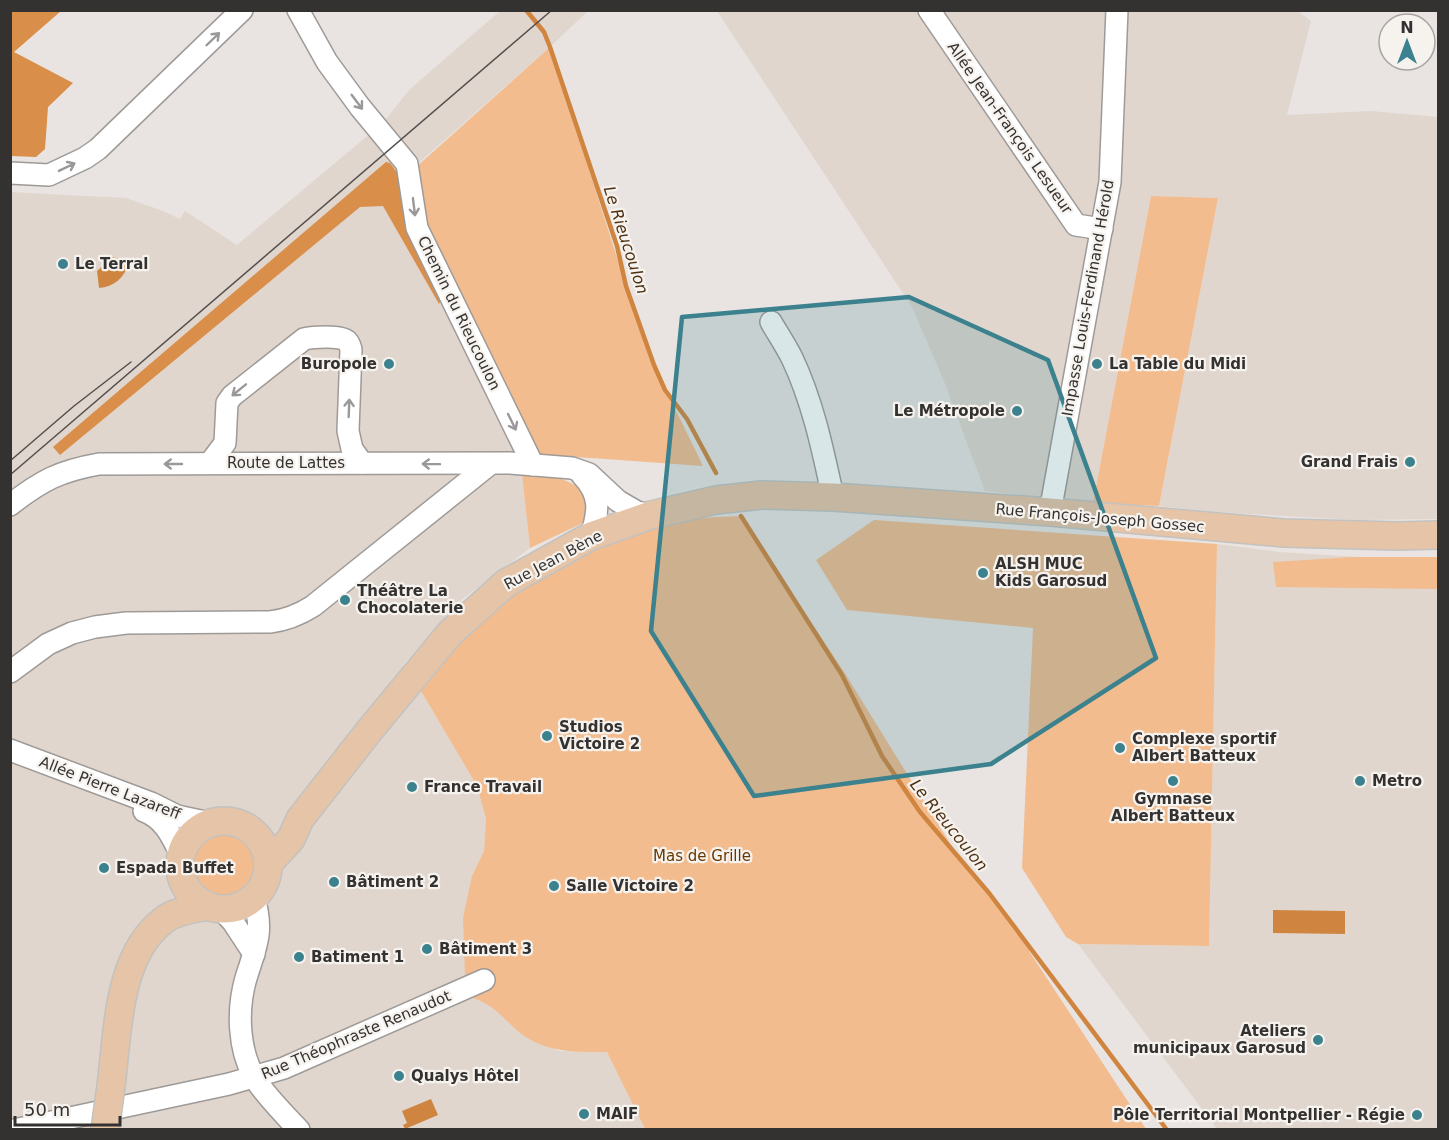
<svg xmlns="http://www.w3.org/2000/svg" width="1449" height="1140" font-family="'DejaVu Sans',sans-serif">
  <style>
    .built { fill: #e0d6ce }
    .green { fill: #f2bc8e }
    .forest { fill: #d98e49 }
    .water { fill: #cf853f }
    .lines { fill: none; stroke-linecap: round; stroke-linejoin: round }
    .stream { stroke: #cf853f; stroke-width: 4.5 }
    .minor-casing { stroke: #9e9a97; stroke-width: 24 }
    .major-casing { stroke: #c2c2c1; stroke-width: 30 }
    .minor { stroke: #fff; stroke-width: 21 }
    .major { stroke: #e6c4a7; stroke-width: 27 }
    .tram { stroke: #53504f; stroke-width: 1.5 }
    .major-bridge-casing { stroke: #c2c2c1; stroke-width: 30; stroke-linecap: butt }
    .major-bridge { stroke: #e6c4a7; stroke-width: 27 }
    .oneway { stroke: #9a9898 }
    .marked { fill: #3c818e; fill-opacity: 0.2; stroke: #3c818e; stroke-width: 4.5; stroke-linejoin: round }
    .poi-dot { fill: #3c818e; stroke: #f6f2ee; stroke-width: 2 }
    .labels { text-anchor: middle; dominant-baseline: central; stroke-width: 4.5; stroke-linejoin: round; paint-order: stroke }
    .street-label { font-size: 15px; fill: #343231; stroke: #f6f2ee }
    .poi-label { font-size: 15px; font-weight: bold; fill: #343231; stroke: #f6f2ee; text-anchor: start }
    .park-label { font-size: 15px; fill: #683700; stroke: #f6f2ee }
    .water-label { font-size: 16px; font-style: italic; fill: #4e3012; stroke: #f6f2ee }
  </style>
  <rect width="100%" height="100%" fill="#e9e4e1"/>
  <!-- built -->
  <g class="built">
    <path d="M500 11H588L550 47 413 168 382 124 410 89Z"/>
    <path d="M717 11H1298L1311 21 1287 115 1371 111 1438 117V519L1356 520 1214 512 1159 506 1218 198 1151 196 1093 503 985 491 944 381 912 307Z"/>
    <path d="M372 132 397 164 384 187 523 453 522 474 530 548 460 601 403 665 421 691 477 786 486 819 484 851 472 876 473 998 486 1002 529 1039 560 1051 607 1052 645 1129H11L10 192 126 198 163 211 180 219 185 211 237 245Z"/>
    <path d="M1217 544 1279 552 1438 562V1129H1217L1078 944 1209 946Z"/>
  </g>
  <!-- green -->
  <g class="green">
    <path d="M550 47 626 286 654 365 703 466 535 454 422 226 414 169Z"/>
    <path d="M1151 196 1218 198 1159 506 1093 503Z"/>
    <path d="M522 474 562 479 581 488 585 504V522L530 548Z"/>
    <path d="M741 516 846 675 959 858 1031 949 1029 951 1146 1129H645L607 1052C580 1052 553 1053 529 1039 508 1027 499 1006 473 998L465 976 463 918 472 876 484 851 486 819 477 786 421 691C436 674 449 655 465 638 515 584 589 544 660 525 686 518 714 517 741 516Z"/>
    <path d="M874 520 1217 544 1209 946 1078 944 1066 937 1022 868 1033 628 847 610 816 560Z"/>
    <path d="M1353 557H1438V589L1276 587 1273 562Z"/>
    <circle cx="224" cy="865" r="34"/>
  </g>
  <!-- forest -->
  <g class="forest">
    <path d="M10 11H61L14 52 73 83 48 107 45 149 36 157 11 156Z"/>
    <path d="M386 162 390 163 400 176 404 216 444 294 439 304 383 206 360 207 60 455 53 447Z"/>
  </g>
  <!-- water -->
  <g class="water">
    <path d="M113 257 129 263C124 278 114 287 99 288L97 271Z"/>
    <path d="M1273 910 1345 911V934L1273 933Z"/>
    <path d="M431 1099 438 1115 405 1129 403 1125 407 1123 402 1111Z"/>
  </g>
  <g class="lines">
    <!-- stream -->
    <g class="stream">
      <path d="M526 10 544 32 550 47 617 246 626 286 654 365 665 390 687 419 716 473"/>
      <path d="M741 516 842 675 882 756 920 812 989 893 1167 1130"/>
    </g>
    <!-- minor casing -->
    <g class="minor-casing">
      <g id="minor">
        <path d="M298 10 327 62 360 107 407 164 417 228 533 465"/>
        <path d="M929 10 1076 225 1102 229"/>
        <path d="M10 173 49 175 85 158 98 149 242 10"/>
        <path d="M771 322C778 334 786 346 792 358 813 402 823 451 833 497"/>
        <path d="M210 463 225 443 227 403 232 396 304 339C312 337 341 335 347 341 349 343 351 348 351 350L348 431 352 449 362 463"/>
        <path d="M582 475C601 495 599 511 591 536"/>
        <path d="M10 505C42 480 60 471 99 464L510 463 572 468 589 474 618 501 637 512 651 515"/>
        <path d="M1050 512 1110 182 1117 10"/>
        <path d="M10 672 48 644 72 633 95 627 126 623 270 622C287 620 299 615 313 606L490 464"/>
        <path d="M10 750 151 803 177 816 210 823"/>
        <path d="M144 811C165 819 172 837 181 855"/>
        <path d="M254 898C264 932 256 946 246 978 237 1009 238 1048 254 1077 263 1093 286 1116 299 1130"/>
        <path d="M221 909 233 922 254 954"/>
        <path d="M14 1130 229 1084 284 1068 484 980"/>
      </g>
    </g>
    <!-- major casing -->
    <g class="major-casing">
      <g id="major">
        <circle cx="224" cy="865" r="44"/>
        <path d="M268 864 291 839 300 819 369 731 450 633 506 583 591 536 651 515 716 500 762 495 833 497 1050 512 1284 533 1398 536 1438 535"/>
        <path d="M111 1086C118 1032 117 955 164 920 175 911 194 909 208 906"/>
      </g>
    </g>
    <!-- minor -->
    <use href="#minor" class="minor"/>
    <!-- major -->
    <use href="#major" class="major"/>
    <!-- tram -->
    <g class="tram">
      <path d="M10 461 74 406 131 362"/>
      <path d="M10 475 552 10"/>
    </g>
    <!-- major-bridge casing -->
    <g class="major-bridge-casing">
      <path id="major-bridge" d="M105 1130 111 1086"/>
    </g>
    <!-- major-bridge -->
    <use href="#major-bridge" class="major-bridge"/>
  </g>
  <!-- one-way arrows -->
  <defs><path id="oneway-shaft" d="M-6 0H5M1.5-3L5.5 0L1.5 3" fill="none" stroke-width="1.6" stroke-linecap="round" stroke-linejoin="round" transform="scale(1.5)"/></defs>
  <g class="oneway">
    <use href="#oneway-shaft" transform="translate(213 39) rotate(-44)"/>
    <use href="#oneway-shaft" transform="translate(357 102) rotate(53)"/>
    <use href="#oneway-shaft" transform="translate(67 167) rotate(-26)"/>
    <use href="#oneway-shaft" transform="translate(414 207) rotate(83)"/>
    <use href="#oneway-shaft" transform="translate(239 390) rotate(141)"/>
    <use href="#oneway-shaft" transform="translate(349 408) rotate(-88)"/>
    <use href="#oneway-shaft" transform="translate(512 422) rotate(64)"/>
    <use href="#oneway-shaft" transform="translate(173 464) rotate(180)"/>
    <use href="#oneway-shaft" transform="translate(431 464) rotate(-179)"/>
  </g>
  <!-- marked area -->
  <path class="marked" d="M909 297 1048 360 1156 658 991 764 754 796 651 631 682 317Z"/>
  <!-- markers -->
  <g class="poi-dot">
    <circle cx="63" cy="264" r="6"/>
    <circle cx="389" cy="364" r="6"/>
    <circle cx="1097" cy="364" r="6"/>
    <circle cx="1017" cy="411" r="6"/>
    <circle cx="1410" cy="462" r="6"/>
    <circle cx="983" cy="573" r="6"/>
    <circle cx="345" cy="600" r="6"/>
    <circle cx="547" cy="736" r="6"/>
    <circle cx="1120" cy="748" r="6"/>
    <circle cx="1173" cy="781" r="6"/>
    <circle cx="1360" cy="781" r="6"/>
    <circle cx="412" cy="787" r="6"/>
    <circle cx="104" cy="868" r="6"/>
    <circle cx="334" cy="882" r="6"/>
    <circle cx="554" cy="886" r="6"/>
    <circle cx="427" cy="949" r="6"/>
    <circle cx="299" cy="957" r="6"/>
    <circle cx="1318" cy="1040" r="6"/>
    <circle cx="399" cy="1076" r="6"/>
    <circle cx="584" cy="1114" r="6"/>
    <circle cx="1417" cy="1115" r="6"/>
  </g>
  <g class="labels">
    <!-- street labels -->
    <g class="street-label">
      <text transform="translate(1010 128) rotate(55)">Allée Jean-François Lesueur</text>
      <text transform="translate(1088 298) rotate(-80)">Impasse Louis-Ferdinand Hérold</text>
      <text transform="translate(459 313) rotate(64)">Chemin du Rieucoulon</text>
      <text x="286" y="463">Route de Lattes</text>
      <text transform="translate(1100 518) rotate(5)">Rue François-Joseph Gossec</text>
      <text transform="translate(553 560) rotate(-28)">Rue Jean Bène</text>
      <text transform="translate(110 788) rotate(21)">Allée Pierre Lazareff</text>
      <text transform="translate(356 1035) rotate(-23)">Rue Théophraste Renaudot</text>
    </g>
    <!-- poi labels -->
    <g class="poi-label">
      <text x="75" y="264">Le Terral</text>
      <text x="377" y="364" text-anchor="end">Buropole</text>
      <text x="1109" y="364">La Table du Midi</text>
      <text x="1005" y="411" text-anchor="end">Le Métropole</text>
      <text x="1398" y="462" text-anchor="end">Grand Frais</text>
      <text x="995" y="564">ALSH MUC<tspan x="995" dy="17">Kids Garosud</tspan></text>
      <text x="357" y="591">Théâtre La<tspan x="357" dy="17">Chocolaterie</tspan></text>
      <text x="559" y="727">Studios<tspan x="559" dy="17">Victoire 2</tspan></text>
      <text x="1132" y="739">Complexe sportif<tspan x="1132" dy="17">Albert Batteux</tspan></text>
      <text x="1372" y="781">Metro</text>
      <text x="424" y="787">France Travail</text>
      <text x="1173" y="799" text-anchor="middle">Gymnase<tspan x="1173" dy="17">Albert Batteux</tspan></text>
      <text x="116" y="868">Espada Buffet</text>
      <text x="346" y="882">Bâtiment 2</text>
      <text x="566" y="886">Salle Victoire 2</text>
      <text x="439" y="949">Bâtiment 3</text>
      <text x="311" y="957">Batiment 1</text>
      <text x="1306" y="1031" text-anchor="end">Ateliers<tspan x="1306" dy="17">municipaux Garosud</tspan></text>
      <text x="411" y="1076">Qualys Hôtel</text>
      <text x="596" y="1114">MAIF</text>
      <text x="1405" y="1115" text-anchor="end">Pôle Territorial Montpellier - Régie</text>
    </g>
    <!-- park labels -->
    <g class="park-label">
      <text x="702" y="856">Mas de Grille</text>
    </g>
    <!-- water labels -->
    <g class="water-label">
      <text transform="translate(626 240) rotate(72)">Le Rieucoulon</text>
      <text transform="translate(949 825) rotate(51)">Le Rieucoulon</text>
    </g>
  </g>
  <!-- border -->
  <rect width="1449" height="1140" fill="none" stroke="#343231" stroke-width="24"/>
  <!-- north arrow -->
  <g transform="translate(1407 42)"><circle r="28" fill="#f6f2ee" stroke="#a8a5a2" stroke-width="1.5"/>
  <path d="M0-4.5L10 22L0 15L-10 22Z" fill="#3c818e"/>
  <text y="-9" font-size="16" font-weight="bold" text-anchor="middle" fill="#343231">N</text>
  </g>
  <!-- scale -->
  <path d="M15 1116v9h105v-9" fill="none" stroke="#343231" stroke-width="3"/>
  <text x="24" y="1116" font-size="18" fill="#343231" stroke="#f6f2ee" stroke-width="4.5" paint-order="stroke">50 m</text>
</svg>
